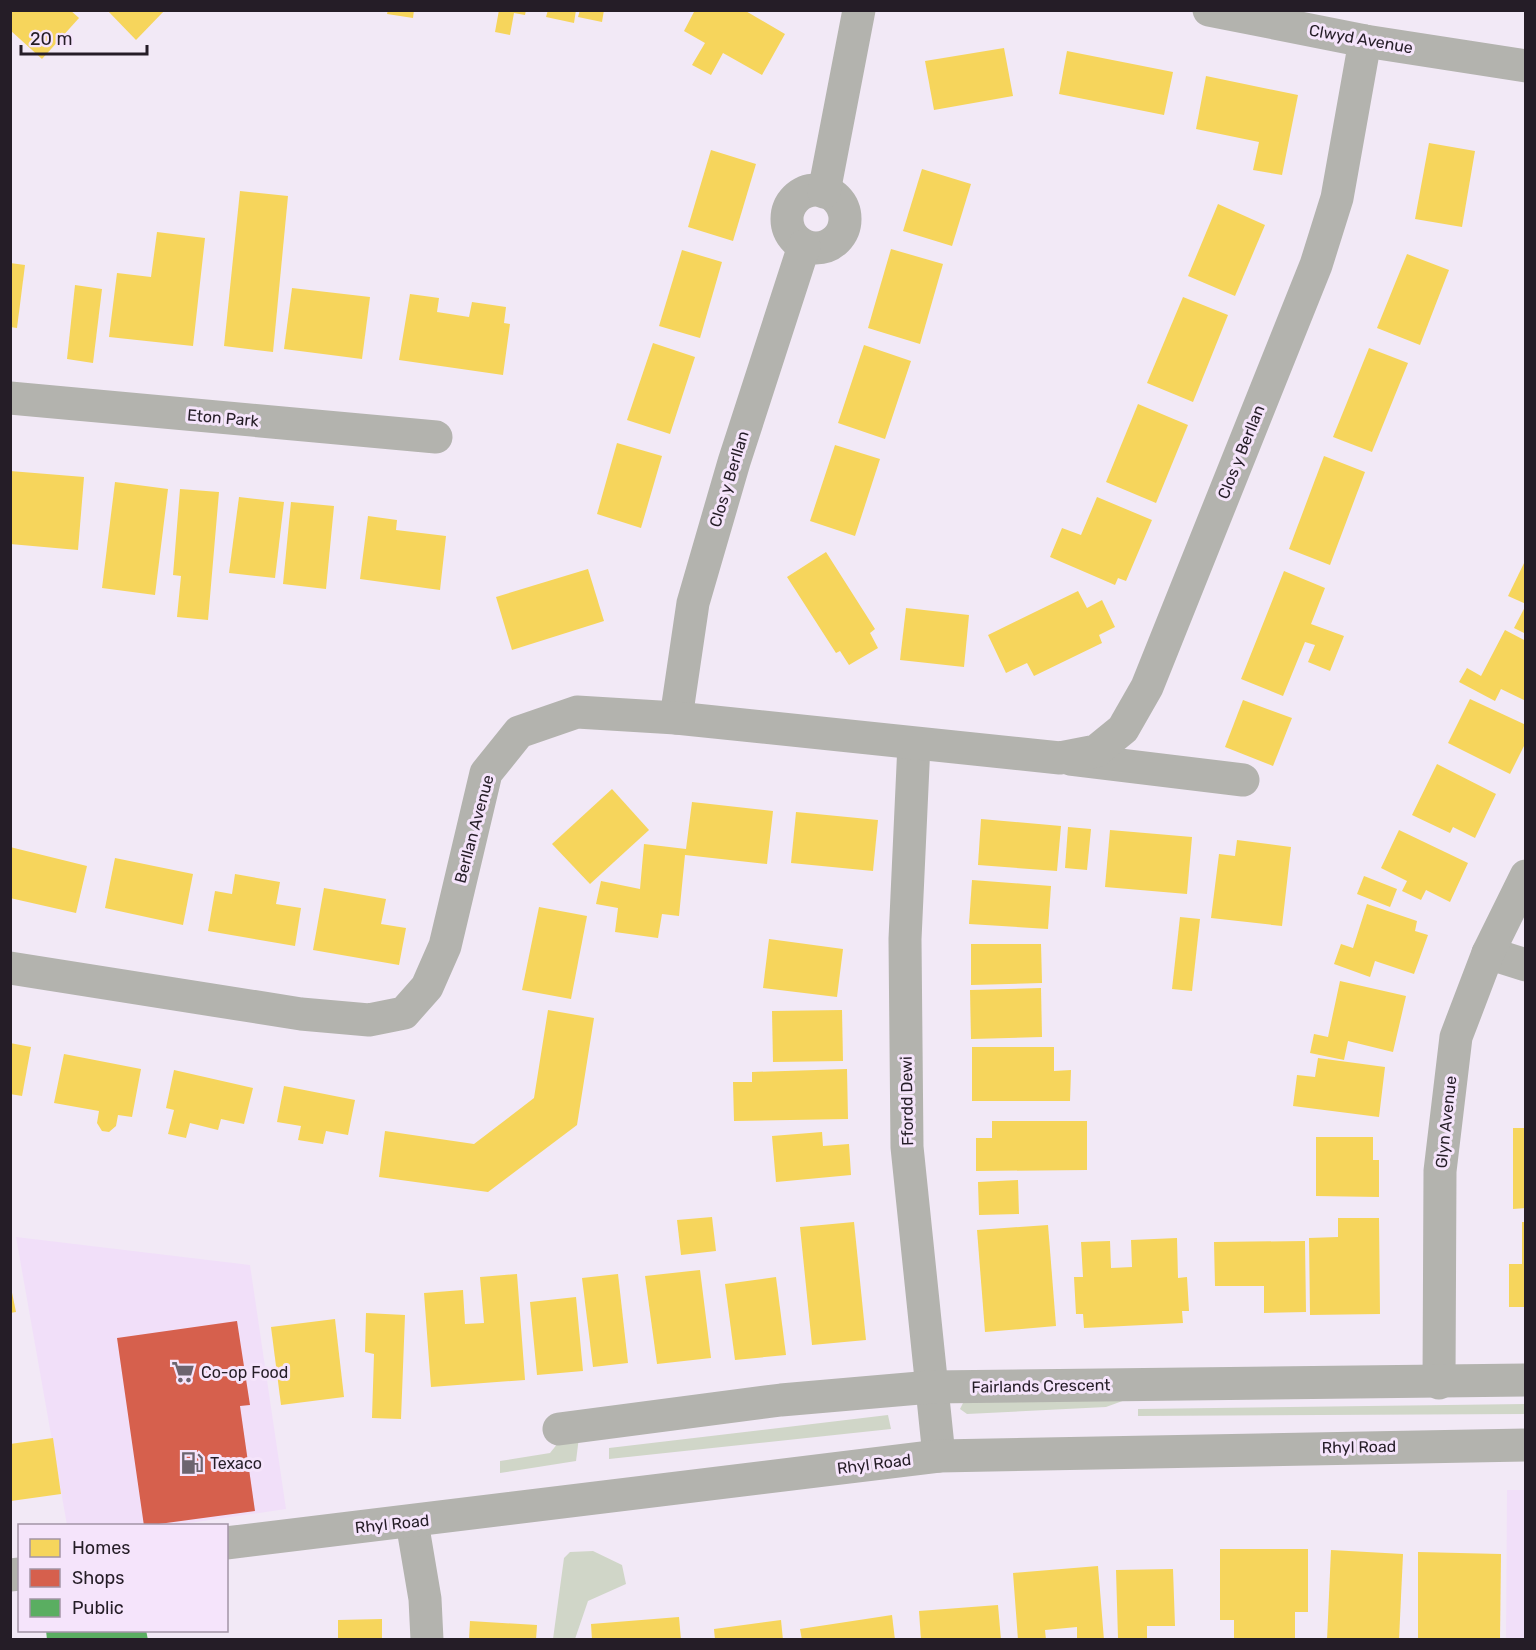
<svg xmlns="http://www.w3.org/2000/svg" width="1536" height="1650" font-family="Rubik,sans-serif">
  <style>
    .built { fill: #f1dff9 }
    .green { fill: #d0d6c8 }
    .homes { fill: #f6d55c }
    .shops { fill: #d6604d }
    .public { fill: #5aae61 }
    .lines { fill: none; stroke-linecap: round; stroke-linejoin: round }
    .minor { stroke: #b3b3ae; stroke-width: 33 }
    .labels { text-anchor: middle; dominant-baseline: central; stroke-width: 6; stroke-linejoin: round; paint-order: stroke }
    .street-label { font-size: 16px; fill: #251d27; stroke: #f5e4fb }
    .poi-label { font-size: 16px; fill: #251d27; stroke: #f5e4fb; text-anchor: start }
  </style>
  <rect width="100%" height="100%" fill="#f2e9f6"/>
  <!-- built -->
  <g class="built">
    <path d="M16 1237 250 1265 286 1509 176 1525H67Z"/>
    <path d="M1507 1490H1525V1639H1506Z"/>
  </g>
  <!-- green -->
  <g class="green">
    <path d="M1139 1395 1106 1407 967 1414 960 1409 964 1401Z"/>
    <path d="M1525 1404V1414L1138 1416V1409Z"/>
    <path d="M888 1415 891 1429 609 1459V1448Z"/>
    <path d="M579 1437 576 1461 500 1473V1461L550 1453 562 1438Z"/>
    <path d="M593 1551 622 1565 626 1584 588 1601 575 1639H553L564 1558 570 1552Z"/>
  </g>
  <!-- homes -->
  <g class="homes">
    <path d="M10 10H70L79 18 42 59 10 30Z"/>
    <path d="M107 10H165L136 40Z"/>
    <path d="M388 10H414L413 18 387 14Z"/>
    <path d="M499 10H526L525 15 514 13 510 35 495 32Z"/>
    <path d="M548 10H576L574 23 546 17Z"/>
    <path d="M580 10H604L602 22 578 17Z"/>
    <path d="M695 10H744L785 34 762 75 723 53 711 75 692 65 705 43 684 31Z"/>
    <path d="M1004 48 1013 96 934 110 925 61Z"/>
    <path d="M1067 51 1173 72 1164 115 1059 94Z"/>
    <path d="M1206 76 1298 95 1282 175 1253 170 1259 142 1196 129Z"/>
    <path d="M1429 143 1475 151 1462 227 1415 219Z"/>
    <path d="M711 150 756 164 733 241 688 227Z"/>
    <path d="M922 169 971 184 952 246 903 231Z"/>
    <path d="M240 191 288 196 273 352 224 346Z"/>
    <path d="M1218 204 1265 225 1235 296 1188 276Z"/>
    <path d="M157 232 205 238 193 346 109 337 117 273 151 277Z"/>
    <path d="M891 249 943 264 920 344 868 328Z"/>
    <path d="M682 250 722 262 700 338 659 326Z"/>
    <path d="M1407 254 1449 270 1420 345 1377 328Z"/>
    <path d="M10 263 25 265 17 328 10 327Z"/>
    <path d="M75 285 102 289 93 363 67 359Z"/>
    <path d="M292 288 370 297 362 359 284 349Z"/>
    <path d="M410 294 439 298 437 312 469 317 472 302 506 307 504 323 510 324 503 375 399 360Z"/>
    <path d="M1183 297 1228 315 1193 402 1147 383Z"/>
    <path d="M653 343 695 357 670 434 627 420Z"/>
    <path d="M864 345 911 361 885 439 838 423Z"/>
    <path d="M1369 348 1408 363 1372 452 1333 437Z"/>
    <path d="M1138 404 1188 425 1156 503 1106 482Z"/>
    <path d="M617 443 662 456 641 528 597 514Z"/>
    <path d="M835 445 880 459 855 536 810 521Z"/>
    <path d="M1324 456 1365 472 1330 565 1289 549Z"/>
    <path d="M10 471 84 477 78 550 10 544Z"/>
    <path d="M115 482 168 489 155 595 102 588Z"/>
    <path d="M180 489 219 492 208 620 177 617 181 576 173 575Z"/>
    <path d="M239 497 284 502 275 578 229 573Z"/>
    <path d="M1097 497 1152 520 1126 581 1118 578 1115 585 1050 557 1062 528 1081 535Z"/>
    <path d="M291 502 334 506 326 589 283 584Z"/>
    <path d="M368 516 397 520 396 530 446 536 440 590 360 579Z"/>
    <path d="M826 552 875 629 870 633 878 648 849 665 840 651 836 653 787 577Z"/>
    <path d="M1526 559V604L1508 596Z"/>
    <path d="M588 569 604 621 512 650 496 597Z"/>
    <path d="M1284 571 1325 588 1311 624 1344 636 1330 671 1308 662 1315 645 1305 642 1283 696 1241 679Z"/>
    <path d="M1078 591 1087 608 1102 600 1115 627 1099 635 1102 643 1034 676 1027 663 1006 673 988 635Z"/>
    <path d="M1526 605V634L1514 628Z"/>
    <path d="M906 608 969 615 964 667 900 660Z"/>
    <path d="M1505 630 1526 641V701L1501 689 1495 701 1459 682 1467 668 1481 676Z"/>
    <path d="M1470 699 1526 725V742L1510 774 1448 743Z"/>
    <path d="M1243 700 1292 718 1273 766 1225 747Z"/>
    <path d="M1437 764 1496 794 1475 838 1453 827 1450 833 1412 815Z"/>
    <path d="M612 789 649 830 590 884 552 844Z"/>
    <path d="M692 802 773 811 767 864 685 855 679 916 662 914 658 938 615 932 618 908 596 904 601 881 640 889 644 844 686 849Z"/>
    <path d="M796 812 878 820 873 871 791 863Z"/>
    <path d="M981 819 1061 826 1057 871 978 865Z"/>
    <path d="M1068 827 1091 829 1087 870 1065 868Z"/>
    <path d="M1110 830 1192 837 1187 894 1105 887Z"/>
    <path d="M1399 830 1468 863 1450 902 1426 890 1421 900 1402 891 1407 881 1381 868Z"/>
    <path d="M1237 840 1291 847 1282 926 1211 918 1219 854 1235 856Z"/>
    <path d="M10 847 87 866 76 913 10 898Z"/>
    <path d="M115 858 193 874 183 925 105 908Z"/>
    <path d="M235 874 280 882 276 904 301 908 295 946 208 931 215 891 232 894Z"/>
    <path d="M1364 876 1397 889 1390 907 1357 894Z"/>
    <path d="M972 880 1051 886 1048 929 969 924Z"/>
    <path d="M324 888 386 899 381 924 406 928 399 965 313 950Z"/>
    <path d="M1367 904 1417 921 1415 931 1428 935 1414 974 1375 961 1370 977 1334 964 1341 944 1353 948Z"/>
    <path d="M539 907 587 916 571 999 522 990Z"/>
    <path d="M1180 917 1200 919 1192 991 1172 989Z"/>
    <path d="M769 939 843 949 837 997 763 988Z"/>
    <path d="M971 944H1041L1042 983 971 985Z"/>
    <path d="M1340 981 1406 996 1393 1052 1348 1041 1344 1060 1310 1053 1314 1034 1328 1037Z"/>
    <path d="M1041 988 1042 1037 971 1039 970 990Z"/>
    <path d="M548 1010 594 1018 577 1125 488 1192 379 1177 385 1131 474 1144 534 1098Z"/>
    <path d="M842 1010 843 1061 773 1062 772 1011Z"/>
    <path d="M10 1043 31 1047 22 1096 10 1094Z"/>
    <path d="M972 1047H1054V1071L1071 1070 1070 1101H972Z"/>
    <path d="M64 1054 141 1069 132 1117 118 1115 116 1126 109 1132 102 1131 97 1123 99 1111 54 1103Z"/>
    <path d="M1318 1058 1385 1067 1379 1117 1293 1106 1297 1075 1315 1077Z"/>
    <path d="M847 1069 848 1119 734 1121 733 1082H752V1072Z"/>
    <path d="M174 1070 253 1088 244 1124 221 1119 218 1130 190 1123 186 1138 168 1134 174 1110 166 1108Z"/>
    <path d="M284 1086 355 1100 348 1135 326 1131 323 1144 298 1140 301 1126 277 1122Z"/>
    <path d="M992 1121H1087V1170L976 1171V1138H992Z"/>
    <path d="M1513 1128H1526V1208L1513 1209Z"/>
    <path d="M822 1132 823 1146 849 1144 851 1175 776 1182 772 1136Z"/>
    <path d="M1316 1137H1373V1160H1379V1197L1316 1196Z"/>
    <path d="M1018 1180 1019 1214 979 1215 978 1182Z"/>
    <path d="M712 1217 716 1251 681 1255 677 1220Z"/>
    <path d="M1338 1218H1379L1380 1314 1310 1315 1309 1238 1338 1237Z"/>
    <path d="M854 1222 866 1340 812 1345 800 1227Z"/>
    <path d="M1522 1222H1526V1307H1509V1264H1522Z"/>
    <path d="M1048 1225 1056 1326 985 1332 977 1230Z"/>
    <path d="M1177 1238 1178 1278 1187 1277 1189 1311H1182L1183 1323 1084 1328 1083 1314H1076L1074 1277H1083L1081 1242 1110 1241 1111 1268 1132 1267 1131 1240Z"/>
    <path d="M1305 1241 1306 1312 1264 1313V1286H1215L1214 1242Z"/>
    <path d="M700 1270 711 1358 657 1364 645 1276Z"/>
    <path d="M517 1274 525 1380 431 1387 424 1293 463 1290 465 1324 484 1323 480 1277Z"/>
    <path d="M618 1274 628 1363 593 1367 582 1278Z"/>
    <path d="M776 1277 786 1355 735 1360 725 1284Z"/>
    <path d="M10 1283 16 1312 10 1313Z"/>
    <path d="M576 1297 583 1371 537 1375 530 1302Z"/>
    <path d="M366 1313 405 1315 401 1419 372 1418 374 1354 365 1352Z"/>
    <path d="M335 1319 344 1397 281 1405 271 1327Z"/>
    <path d="M53 1438 61 1494 11 1501 10 1444Z"/>
    <path d="M1220 1549H1308V1612H1295V1640H1234V1620H1220Z"/>
    <path d="M1331 1550 1403 1554 1399 1640H1327Z"/>
    <path d="M1418 1552 1501 1554 1500 1640H1418Z"/>
    <path d="M1098 1566 1104 1640H1077V1627L1045 1630 1046 1640H1018L1013 1573Z"/>
    <path d="M1173 1569 1175 1626H1147V1638H1118L1116 1570Z"/>
    <path d="M998 1605 1001 1640H921L919 1611Z"/>
    <path d="M892 1615 895 1640H802L800 1629Z"/>
    <path d="M679 1617 681 1640H592L591 1624Z"/>
    <path d="M382 1619V1640H338V1620Z"/>
    <path d="M781 1620 783 1640H715L714 1629Z"/>
    <path d="M470 1621 537 1625 536 1640H469Z"/>
  </g>
  <!-- shops -->
  <path class="shops" d="M237 1321 250 1405 240 1406 255 1511 144 1526 117 1338Z"/>
  <!-- public -->
  <path class="public" d="M46 1630H146L148 1640H47Z"/>
  <g class="lines">
    <!-- minor -->
    <g class="minor">
      <path d="M1209 10 1365 41 1526 66"/>
      <circle cx="816" cy="219" r="29"/>
      <path d="M824 192 859 10"/>
      <path d="M10 398 436 437"/>
      <path d="M676 718 693 603 734 462 804 246"/>
      <path d="M914 744 905 939 907 1147 939 1456"/>
      <path d="M1070 759 1243 780"/>
      <path d="M1488 953 1526 965"/>
      <path d="M10 968 301 1014 369 1020 404 1013 427 987 445 946 486 773 519 732 577 712 676 718 1060 758 1096 751 1123 729 1147 687 1316 265 1337 198 1365 41"/>
      <path d="M1439 1383 1440 1171 1456 1037 1488 953 1526 876"/>
      <path d="M559 1429 781 1400 931 1387 1526 1380"/>
      <path d="M412 1522 425 1599 427 1640"/>
      <path d="M226 1543 939 1456 1526 1445"/>
      <path d="M10 1575 20 1574"/>
    </g>
  </g>
  <!-- icons -->
  <defs>
    <g id="supermarket-bare" transform="scale(1.8)"><path d="M-6-5.5h2.5l.6 2H6L4.5 2H-2.5L-4.4-4H-6ZM-1.5 3.2a1.3 1.3 0 1 0 .1 0ZM3 3.2a1.3 1.3 0 1 0 .1 0Z" fill="#6d646f" stroke="#f5e4fb" stroke-width="2.5" paint-order="stroke"/></g>
    <g id="fuel-bare" transform="scale(1.8)"><path d="M-5.5-6h7V0h2V4h1.3V-2.5L3-4.5l.8-.8L6-3V5H2.5V1h-1V6h-7ZM-4.2-4.7v3.2H.2V-4.7Z" fill="#6d646f" stroke="#f5e4fb" stroke-width="2.5" paint-order="stroke"/></g>
  </defs>
  <g fill-rule="evenodd">
    <use href="#supermarket-bare" x="183" y="1372"/>
    <use href="#fuel-bare" x="192" y="1463"/>
  </g>
  <g class="labels">
    <!-- street labels -->
    <g class="street-label">
      <text transform="translate(1361 39) rotate(10)">Clwyd Avenue</text>
      <text transform="translate(223 418) rotate(5)">Eton Park</text>
      <text transform="translate(1241 452) rotate(-68)">Clos y Berllan</text>
      <text transform="translate(729 479) rotate(-73)">Clos y Berllan</text>
      <text transform="translate(474 829) rotate(-75)">Berllan Avenue</text>
      <text transform="translate(907 1101) rotate(-91)">Ffordd Dewi</text>
      <text transform="translate(1446 1122) rotate(-84)">Glyn Avenue</text>
      <text transform="translate(1041 1386) rotate(-1)">Fairlands Crescent</text>
      <text transform="translate(1359 1447) rotate(-1)">Rhyl Road</text>
      <text transform="translate(874 1464) rotate(-7)">Rhyl Road</text>
      <text transform="translate(392 1524) rotate(-6)">Rhyl Road</text>
    </g>
    <!-- poi labels -->
    <g class="poi-label">
      <text x="201" y="1372">Co-op Food</text>
      <text x="210" y="1463">Texaco</text>
    </g>
  </g>
  <!-- border -->
  <rect width="1536" height="1650" fill="none" stroke="#251d27" stroke-width="24"/>
  <!-- legend -->
  <rect x="18" y="1524" width="210" height="108" fill="#f5e4fb" stroke="#a294a6" stroke-width="1.5"/>
  <rect x="30" y="1539" width="30" height="18" fill="#f6d55c" stroke="#a294a6" stroke-width="1.5"/>
  <text x="72" y="1554" font-size="18" fill="#251d27">Homes</text>
  <rect x="30" y="1569" width="30" height="18" fill="#d6604d" stroke="#a294a6" stroke-width="1.5"/>
  <text x="72" y="1584" font-size="18" fill="#251d27">Shops</text>
  <rect x="30" y="1599" width="30" height="18" fill="#5aae61" stroke="#a294a6" stroke-width="1.5"/>
  <text x="72" y="1614" font-size="18" fill="#251d27">Public</text>
  <!-- scale -->
  <path d="M21 45v9h126v-9" fill="none" stroke="#251d27" stroke-width="3"/>
  <text x="30" y="45" font-size="18" fill="#251d27" stroke="#f5e4fb" stroke-width="4.5" paint-order="stroke">20 m</text>
</svg>
